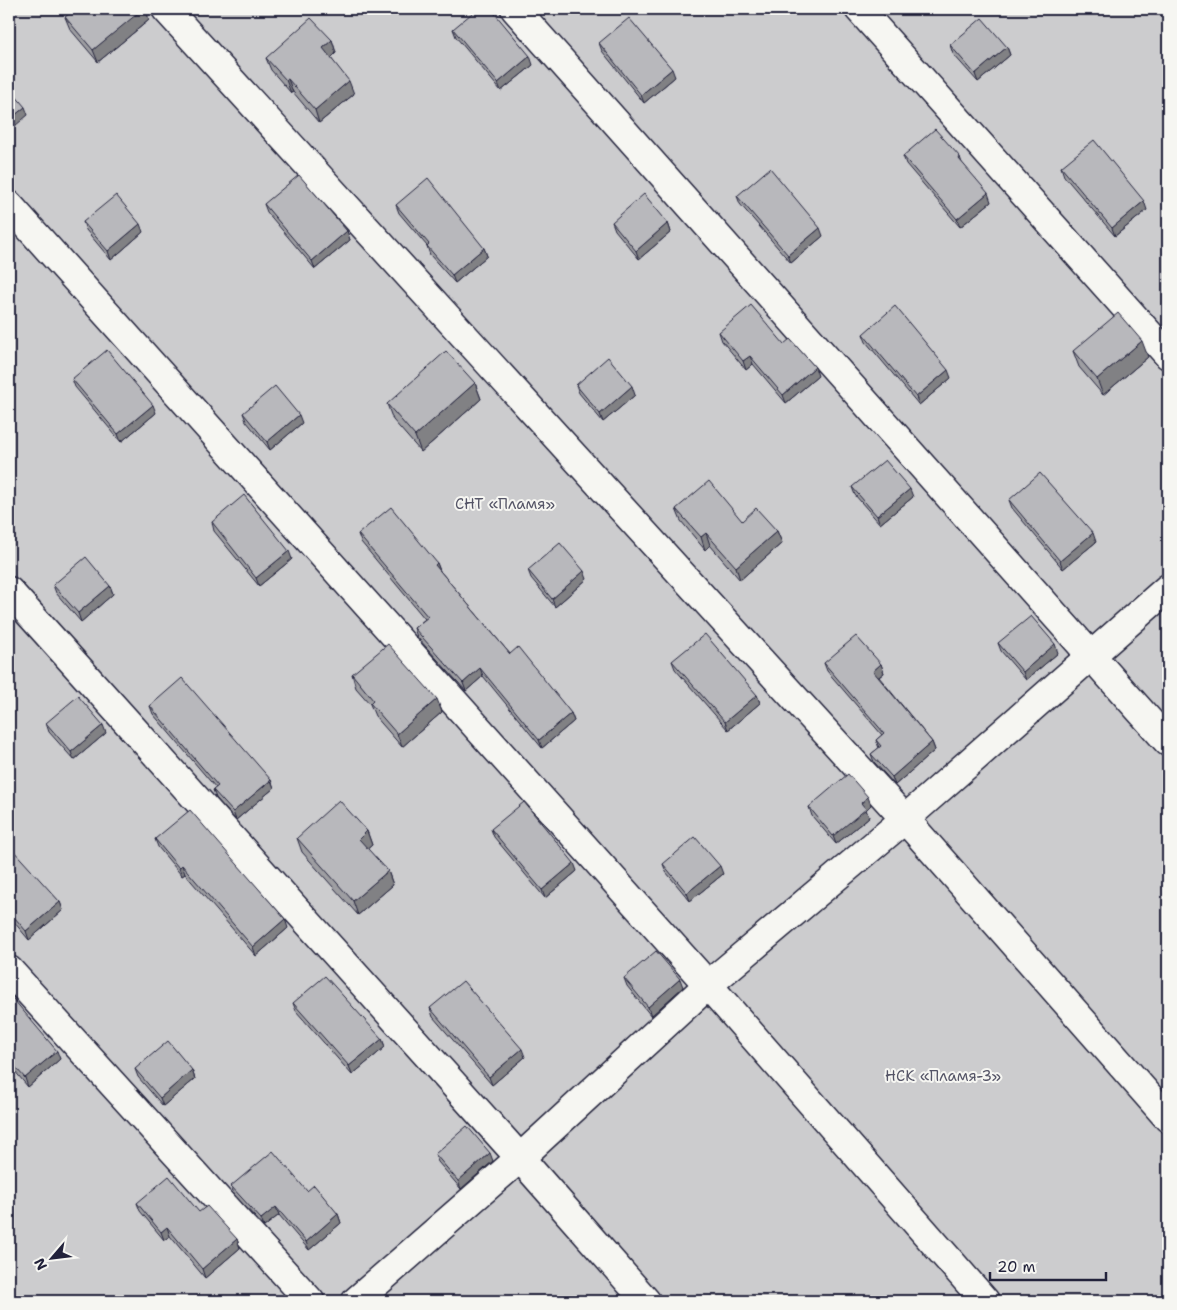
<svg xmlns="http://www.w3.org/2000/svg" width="1177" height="1310" font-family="'Shantell Sans',sans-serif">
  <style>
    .green { fill: #ccccce; stroke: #777784 }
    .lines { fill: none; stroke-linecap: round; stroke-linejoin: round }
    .minor-casing { stroke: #22223b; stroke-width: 31 }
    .minor { stroke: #f6f6f2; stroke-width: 28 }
    .wall { fill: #9e9ea2; stroke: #22223b }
    .shaded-wall { fill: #818184; stroke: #22223b }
    .building { fill: #b8b8bc; stroke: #22223b }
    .labels { text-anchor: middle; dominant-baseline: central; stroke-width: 4; stroke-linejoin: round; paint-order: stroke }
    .park-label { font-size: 15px; fill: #555567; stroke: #f6f6f2 }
  </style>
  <rect width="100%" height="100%" fill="#e9e9e7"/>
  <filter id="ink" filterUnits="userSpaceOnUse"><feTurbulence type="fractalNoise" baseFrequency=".02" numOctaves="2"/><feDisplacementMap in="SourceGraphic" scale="10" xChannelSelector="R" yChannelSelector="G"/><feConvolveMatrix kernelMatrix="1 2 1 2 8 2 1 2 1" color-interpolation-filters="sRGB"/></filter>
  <g filter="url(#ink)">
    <!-- green -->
    <rect class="green" x="9" y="9" width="1159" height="1292"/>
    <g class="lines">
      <!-- minor casing -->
      <g class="minor-casing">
        <g id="minor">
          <path d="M166 9 905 819 1168 1118"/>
          <path d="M515 9 1168 742"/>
          <path d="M859 9 1168 355"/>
          <path d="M9 205 708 985 985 1301"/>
          <path d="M9 591 520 1158 646 1301"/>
          <path d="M9 970 310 1301"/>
          <path d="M356 1301 520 1158 708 985 905 819 1168 588"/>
        </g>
      </g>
      <!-- minor -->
      <use href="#minor" class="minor"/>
    </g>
    <!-- wall -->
    <g class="wall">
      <path d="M75 9H148L146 10 149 20 98 62 70 29 65 17Z"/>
      <path d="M453 29 533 65 501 91 456 37Z"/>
      <path d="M332 40 336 53 331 58 354 94 319 123 293 92 291 93 271 70 266 58Z"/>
      <path d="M599 43 675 77 644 103 602 51Z"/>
      <path d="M950 45 1007 47 1010 55 978 82 953 54Z"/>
      <path d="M903 156 960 157 962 163 991 202 960 227 906 164Z"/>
      <path d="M1061 167 1147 210 1115 236 1064 176Z"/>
      <path d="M737 196 823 236 791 263 740 204Z"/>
      <path d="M264 204 347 231 350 240 315 269 267 212Z"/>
      <path d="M396 205 484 248 487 256 455 283 430 255 427 246 399 213Z"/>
      <path d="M83 222 143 232 111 260 86 230Z"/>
      <path d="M612 222 668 223 671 232 639 259 615 230Z"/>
      <path d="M719 332 784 344 818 376 786 403 753 364 746 370 722 341Z"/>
      <path d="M863 334 951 378 919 405 866 342Z"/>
      <path d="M1073 351 1148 357 1103 395 1079 367Z"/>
      <path d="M72 379 156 413 121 442 75 387Z"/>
      <path d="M475 383 481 399 421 452 393 420 387 404Z"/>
      <path d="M576 385 635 395 603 422 579 393Z"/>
      <path d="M243 413 302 423 270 450 246 421Z"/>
      <path d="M852 487 913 497 880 524 855 495Z"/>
      <path d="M1009 500 1096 542 1063 569 1012 508Z"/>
      <path d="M676 509 742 521 777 531 782 543 740 580 710 545 705 550 681 521Z"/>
      <path d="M212 522 292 559 259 586 214 531Z"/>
      <path d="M358 534 437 563 440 571 510 654 571 713 574 721 542 748 483 676 466 691 417 637 414 628 425 619 361 542Z"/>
      <path d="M528 570 587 579 555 607 531 578Z"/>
      <path d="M53 585 110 586 113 594 81 622 56 593Z"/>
      <path d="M998 643 1058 653 1026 680 1001 651Z"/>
      <path d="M672 661 757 695 760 703 728 730 675 669Z"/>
      <path d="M824 663 881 664 884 673 879 677 932 742 935 750 895 785 874 762 871 754 879 748 876 740 882 735 827 671Z"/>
      <path d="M352 674 442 712 402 747 375 716 370 704 356 688Z"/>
      <path d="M150 706 271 780 274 788 236 820 216 798 213 790 216 788 153 714Z"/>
      <path d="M46 723 106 733 74 760 49 732Z"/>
      <path d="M871 805 866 810 869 817 836 844 812 816 809 807Z"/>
      <path d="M491 829 577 871 545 898 494 837Z"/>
      <path d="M367 831 372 845 367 849 388 871 393 885 358 915 302 852 297 838Z"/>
      <path d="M155 839 288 928 256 956 185 874 182 876 158 847Z"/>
      <path d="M9 852 60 902 63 910 29 940 9 916Z"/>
      <path d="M663 864 723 874 690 901 666 872Z"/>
      <path d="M624 978 683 987 651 1016 627 986Z"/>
      <path d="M9 994 60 1059 28 1087 9 1064Z"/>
      <path d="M293 1003 382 1039 385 1047 352 1075 296 1011Z"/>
      <path d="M430 1008 525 1057 492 1085 433 1017Z"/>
      <path d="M135 1069 192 1070 195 1079 163 1106 138 1077Z"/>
      <path d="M435 1154 493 1161 461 1189 438 1162Z"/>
      <path d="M231 1186 307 1191 338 1214 341 1223 309 1250 279 1215 264 1227 234 1194Z"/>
      <path d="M137 1203 237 1239 240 1248 205 1278 170 1236 164 1240 140 1211Z"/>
    </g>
    <!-- shaded-wall -->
    <g class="shaded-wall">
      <path d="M141 9H148L146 10 149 20 98 62 93 50Z"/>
      <path d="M332 40 336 53 328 61 323 48Z"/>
      <path d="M1007 47 1010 55 978 82 975 74Z"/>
      <path d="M530 56 533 65 501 91 498 83Z"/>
      <path d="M672 69 675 77 644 103 641 95Z"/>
      <path d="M288 79 293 92 291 93 286 80Z"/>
      <path d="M349 81 354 94 319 123 315 110Z"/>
      <path d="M25 107 28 115 9 131V120Z"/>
      <path d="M988 193 991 202 960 227 957 219Z"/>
      <path d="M1144 201 1147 210 1115 236 1112 228Z"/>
      <path d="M668 223 671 232 639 259 636 251Z"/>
      <path d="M140 224 143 232 111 260 108 251Z"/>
      <path d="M820 228 823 236 791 263 788 255Z"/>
      <path d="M347 231 350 240 315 269 312 261Z"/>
      <path d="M484 248 487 256 455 283 452 275Z"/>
      <path d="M1142 341 1148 357 1103 395 1097 379Z"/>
      <path d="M750 356 753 364 746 370 743 361Z"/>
      <path d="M815 367 818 376 786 403 783 395Z"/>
      <path d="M948 370 951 378 919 405 916 397Z"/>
      <path d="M475 383 481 399 421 452 415 436Z"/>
      <path d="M632 386 635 395 603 422 600 414Z"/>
      <path d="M153 405 156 413 121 442 118 434Z"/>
      <path d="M299 415 302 423 270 450 267 442Z"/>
      <path d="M910 489 913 497 880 524 877 516Z"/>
      <path d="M777 531 782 543 740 580 736 567Z"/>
      <path d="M706 533 710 545 705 550 701 537Z"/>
      <path d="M1093 533 1096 542 1063 569 1060 561Z"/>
      <path d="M289 551 292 559 259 586 256 578Z"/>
      <path d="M437 563 440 571 438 573 435 565Z"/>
      <path d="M584 571 587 579 555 607 552 599Z"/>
      <path d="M110 586 113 594 81 622 78 613Z"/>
      <path d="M1055 644 1058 653 1026 680 1023 672Z"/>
      <path d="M881 664 884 673 876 679 873 671Z"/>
      <path d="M480 668 483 676 466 691 463 683Z"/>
      <path d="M757 695 760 703 728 730 725 722Z"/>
      <path d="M437 699 442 712 402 747 397 734Z"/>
      <path d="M571 713 574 721 542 748 539 740Z"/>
      <path d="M103 725 106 733 74 760 71 752Z"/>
      <path d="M932 742 935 750 895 785 892 777Z"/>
      <path d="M271 780 274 788 236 820 233 812Z"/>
      <path d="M868 797 871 805 866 810 869 817 836 844 833 836 861 803Z"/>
      <path d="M367 831 372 845 364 852 359 839Z"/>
      <path d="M574 863 577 871 545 898 542 890Z"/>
      <path d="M182 865 185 874 182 876 179 868Z"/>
      <path d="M720 866 723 874 690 901 687 893Z"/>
      <path d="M388 871 393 885 358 915 353 901Z"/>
      <path d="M60 902 63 910 29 940 26 931Z"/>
      <path d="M285 919 288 928 256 956 253 947Z"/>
      <path d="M680 979 683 987 651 1016 648 1007Z"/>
      <path d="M382 1039 385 1047 352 1075 349 1066Z"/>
      <path d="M522 1049 525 1057 492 1085 489 1077Z"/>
      <path d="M57 1051 60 1059 28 1087 25 1078Z"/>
      <path d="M192 1070 195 1079 163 1106 160 1098Z"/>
      <path d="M490 1153 493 1161 461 1189 458 1181Z"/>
      <path d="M276 1207 279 1215 264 1227 261 1219Z"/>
      <path d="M338 1214 341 1223 309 1250 306 1242Z"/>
      <path d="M167 1227 170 1236 164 1240 161 1232Z"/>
      <path d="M237 1239 240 1248 205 1278 202 1269Z"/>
    </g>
    <!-- building -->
    <g class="building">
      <path d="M75 9H143L93 50 65 17Z"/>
      <path d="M477 9H491L530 56 498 83 453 29Z"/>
      <path d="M311 18 332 40 323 48 349 81 315 110 288 79 286 80 266 58Z"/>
      <path d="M629 18 672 69 641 95 599 43Z"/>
      <path d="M982 18 1007 47 975 74 950 45Z"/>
      <path d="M9 88 25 107 9 120Z"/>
      <path d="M935 129 960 157 959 159 988 193 957 219 903 156Z"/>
      <path d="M1094 140 1144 201 1112 228 1061 167Z"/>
      <path d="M770 168 820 228 788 255 737 196Z"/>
      <path d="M299 175 347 231 312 261 264 204Z"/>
      <path d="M428 178 484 248 452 275 427 246 429 244 396 205Z"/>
      <path d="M644 194 668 223 636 251 612 222Z"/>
      <path d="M116 195 140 224 108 251 83 222Z"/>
      <path d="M751 305 784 344 790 339 815 367 783 395 750 356 743 361 719 332Z"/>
      <path d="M895 306 948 370 916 397 863 334Z"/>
      <path d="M1118 313 1142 341 1097 379 1073 351Z"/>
      <path d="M107 350 153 405 118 434 72 379Z"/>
      <path d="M446 351 475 383 415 436 387 404Z"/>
      <path d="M608 357 632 386 600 414 576 385Z"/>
      <path d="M275 386 299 415 267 442 243 413Z"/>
      <path d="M885 460 910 489 877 516 852 487Z"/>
      <path d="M1040 473 1093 533 1060 561 1009 500Z"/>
      <path d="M709 481 742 521 756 508 777 531 736 567 706 533 701 537 676 509Z"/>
      <path d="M244 495 289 551 256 578 212 522Z"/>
      <path d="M391 507 437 563 435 565 510 654 518 647 571 713 539 740 480 668 463 683 414 628 428 617 358 534Z"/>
      <path d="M560 543 584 571 552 599 528 570Z"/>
      <path d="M86 557 110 586 78 613 53 585Z"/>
      <path d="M1031 616 1055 644 1023 672 998 643Z"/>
      <path d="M705 634 757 695 725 722 672 661Z"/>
      <path d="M856 636 881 664 873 671 932 742 892 777 871 754 881 746 876 740 884 733 824 663Z"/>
      <path d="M388 644 437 699 397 734 370 703 373 700 352 674Z"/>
      <path d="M182 678 271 780 233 812 213 790 218 786 150 706Z"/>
      <path d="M78 696 103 725 71 752 46 723Z"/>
      <path d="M848 774 868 797 861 803 866 809 833 836 809 807Z"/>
      <path d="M339 800 367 831 359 839 388 871 353 901 297 838Z"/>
      <path d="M524 802 574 863 542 890 491 829Z"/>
      <path d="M190 810 285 919 253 947 182 865 179 868 155 839Z"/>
      <path d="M695 837 720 866 687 893 663 864Z"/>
      <path d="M12 849 60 902 26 931 9 911V852Z"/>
      <path d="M656 951 680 979 648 1007 624 978Z"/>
      <path d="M325 976 382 1039 349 1066 293 1003Z"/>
      <path d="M463 981 522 1049 489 1077 430 1008Z"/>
      <path d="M9 994 57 1051 25 1078 9 1060Z"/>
      <path d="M168 1041 192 1070 160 1098 135 1069Z"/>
      <path d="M467 1126 490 1153 458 1181 435 1154Z"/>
      <path d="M273 1151 307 1191 314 1185 338 1214 306 1242 276 1207 261 1219 231 1186Z"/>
      <path d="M169 1176 199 1212 207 1206 237 1239 202 1269 167 1227 161 1232 137 1203Z"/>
    </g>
  </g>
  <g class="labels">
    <!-- park labels -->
    <g class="park-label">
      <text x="505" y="504">СНТ «Пламя»</text>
      <text x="943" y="1076">НСК «Пламя-3»</text>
    </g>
  </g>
  <!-- margin -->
  <rect width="1177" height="1310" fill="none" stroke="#f6f6f2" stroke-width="30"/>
  <rect x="15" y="15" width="1147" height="1280" fill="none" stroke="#22223b" stroke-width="2" filter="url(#ink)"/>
  <!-- north arrow -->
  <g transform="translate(52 1258) rotate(242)" stroke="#f6f6f2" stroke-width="4" paint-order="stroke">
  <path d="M0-4L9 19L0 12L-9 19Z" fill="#22223b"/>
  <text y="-8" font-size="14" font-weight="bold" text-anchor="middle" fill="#22223b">N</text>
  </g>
  <!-- scale -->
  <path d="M990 1272v8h116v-8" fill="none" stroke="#22223b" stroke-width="2.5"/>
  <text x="997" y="1272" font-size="15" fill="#22223b" stroke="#f6f6f2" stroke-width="4" paint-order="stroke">20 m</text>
</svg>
